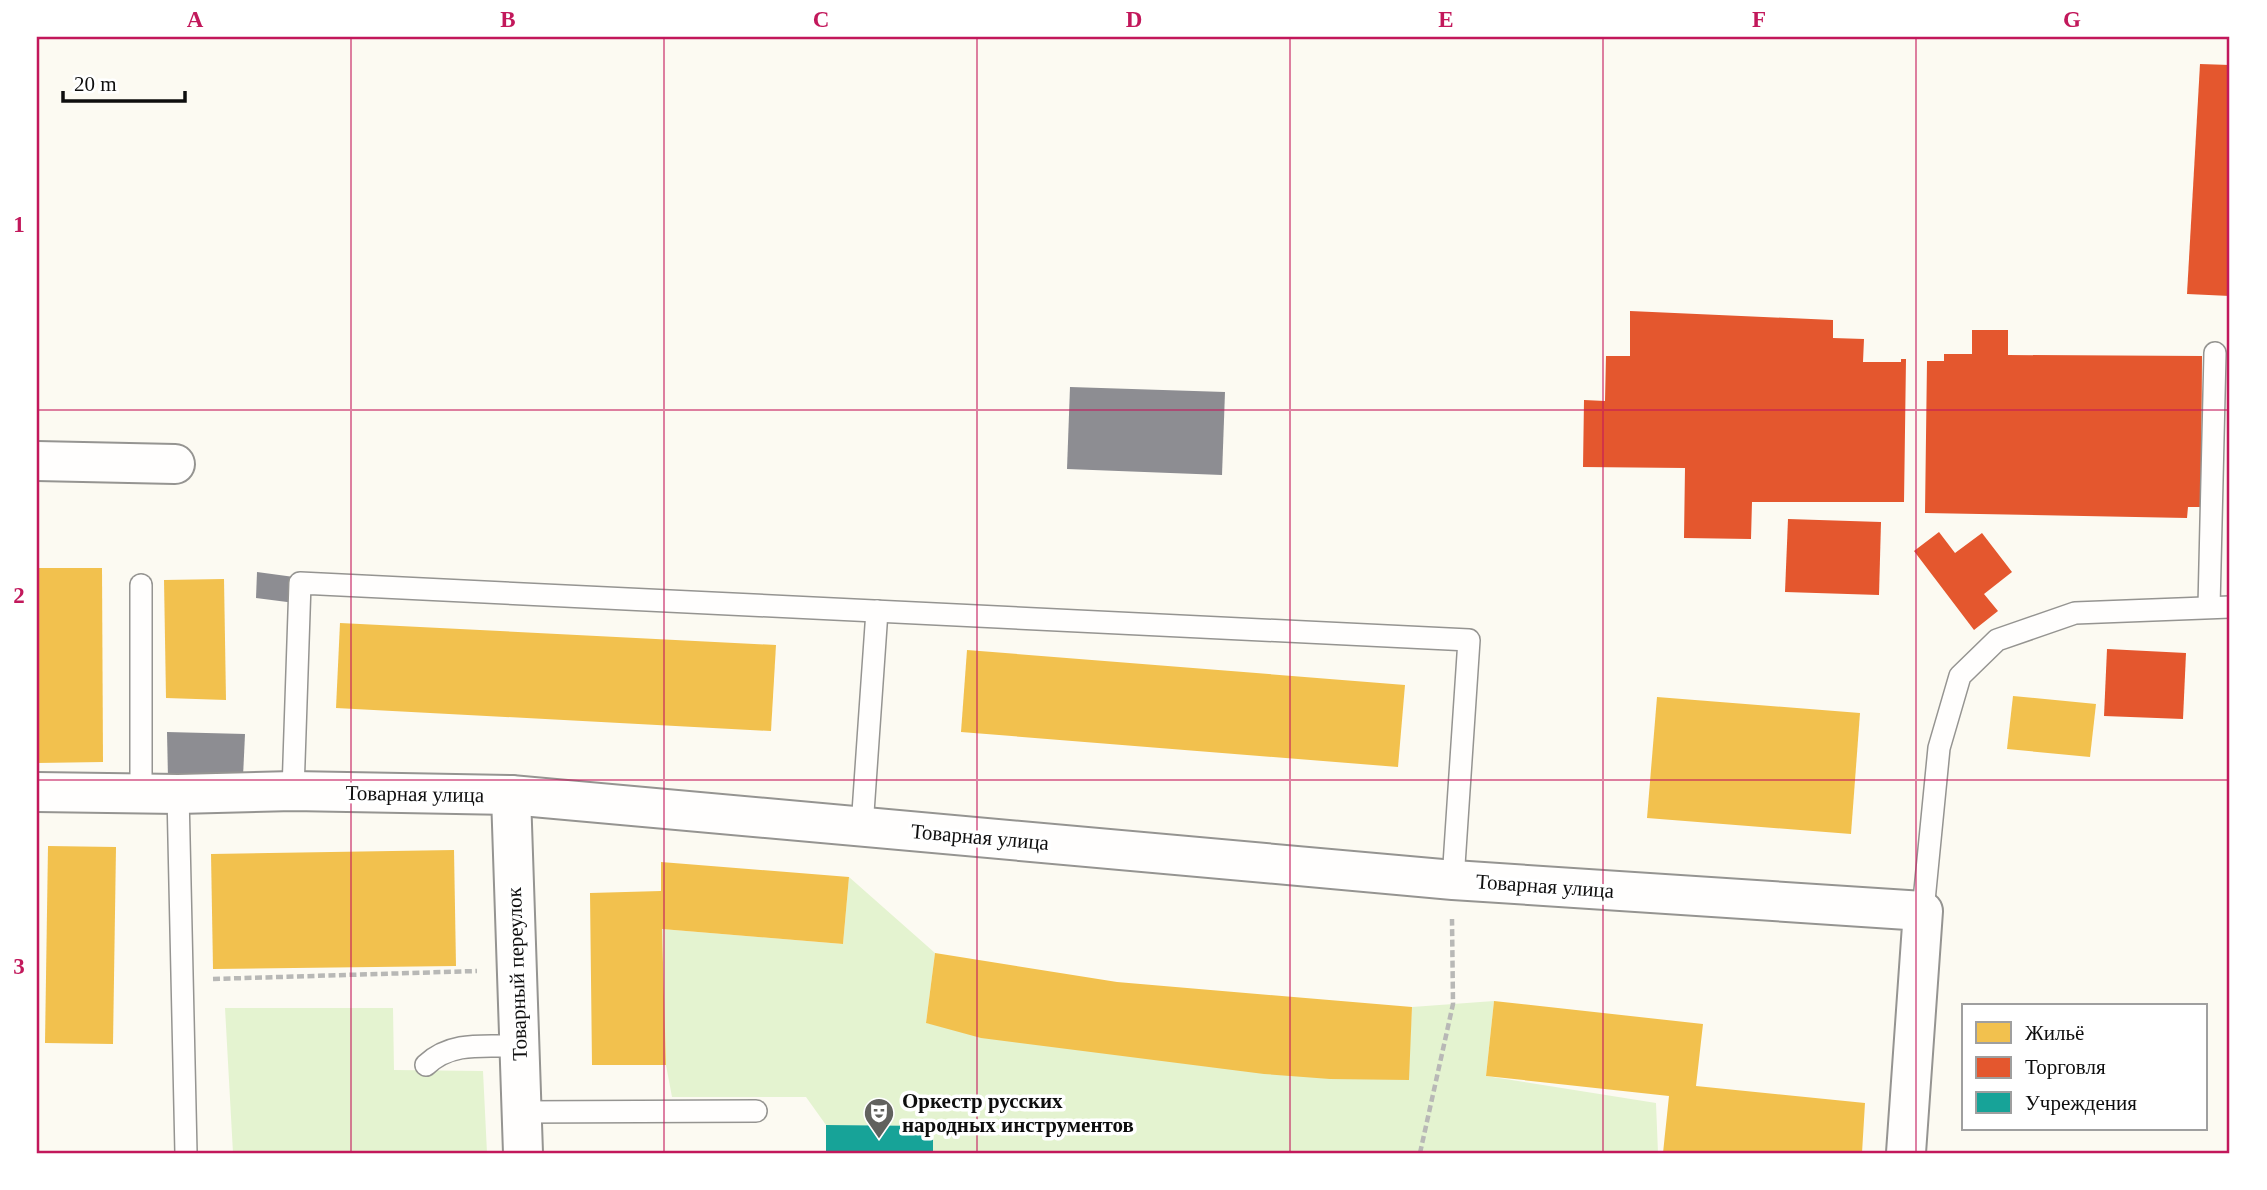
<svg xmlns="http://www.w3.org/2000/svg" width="2267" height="1190" font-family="'Times New Roman',serif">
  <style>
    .green { fill: #e4f3d0 }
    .homes { fill: #f2c14e }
    .shops { fill: #e4572e }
    .public { fill: #17a398 }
    .industry { fill: #8d8d92 }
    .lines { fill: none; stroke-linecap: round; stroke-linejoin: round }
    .service-casing { stroke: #959491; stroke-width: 24 }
    .minor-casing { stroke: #959491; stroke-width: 42 }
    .path { stroke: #b8b8b6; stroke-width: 4.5; stroke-dasharray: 7 3.5; stroke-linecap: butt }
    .service { stroke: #fffefd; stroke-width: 21 }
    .minor { stroke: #fffefd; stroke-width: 38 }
    .grid { fill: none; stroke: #c2185b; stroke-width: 2; stroke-opacity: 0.55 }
    .labels { text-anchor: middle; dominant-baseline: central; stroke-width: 7; stroke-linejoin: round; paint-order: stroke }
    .street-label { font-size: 21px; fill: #0e0e0e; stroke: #fff }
    .poi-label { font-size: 21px; font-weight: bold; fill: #0e0e0e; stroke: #fff; text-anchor: start }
    .neatline { fill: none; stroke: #c2185b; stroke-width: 2.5 }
    .grid-label { font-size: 23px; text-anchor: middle; font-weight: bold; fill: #c2185b }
  </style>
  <rect width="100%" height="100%" fill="#fcfaf2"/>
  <!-- green -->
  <g class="green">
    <path d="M849 877 935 953 926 1023 1408 1080 1412 1007 1494 1001 1486 1076 1656 1103 1658 1153H933V1126L826 1125 806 1097H672L666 1065 662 929 843 944Z"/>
    <path d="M225 1008H393L394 1070 483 1071 487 1153H233Z"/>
  </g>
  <!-- homes -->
  <g class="homes">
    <path d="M37 568H102L103 762 37 763Z"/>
    <path d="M224 579 226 700 166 698 164 580Z"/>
    <path d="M340 623 776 645 771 731 336 708Z"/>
    <path d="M967 650 1405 685 1398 767 961 732Z"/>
    <path d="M2013 696 2096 704 2090 757 2007 749Z"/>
    <path d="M1657 697 1860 713 1851 834 1647 818Z"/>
    <path d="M48 846 116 847 113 1044 45 1043Z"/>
    <path d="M454 850 456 966 213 969 211 854Z"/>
    <path d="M661 862 849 877 843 944 662 929 666 1065H592L590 893 661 891Z"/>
    <path d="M935 953 1117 982 1412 1007 1409 1080 1330 1079 1264 1074 981 1038 926 1023Z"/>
    <path d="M1494 1001 1703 1024 1696 1086 1865 1103 1862 1153H1663L1669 1096 1486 1076Z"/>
  </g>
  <!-- shops -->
  <g class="shops">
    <path d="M2200 64 2230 65V296L2187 294Z"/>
    <path d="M1630 311 1833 320V338L1864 339 1863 362H1901V359H1906L1904 502H1752L1751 539 1684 538 1685 468 1583 467 1584 400 1605 401 1606 356H1630Z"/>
    <path d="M1972 330H2008V355L2202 356 2201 507H2188L2187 518 1925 513 1927 361H1944V354H1972Z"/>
    <path d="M1788 519 1881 522 1879 595 1785 592Z"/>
    <path d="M1939 532 1955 553 1982 533 2012 572 1984 594 1998 611 1974 630 1914 551Z"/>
    <path d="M2107 649 2186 653 2183 719 2104 716Z"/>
  </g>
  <!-- public -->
  <path class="public" d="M826 1125 933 1126V1153H826Z"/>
  <!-- industry -->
  <g class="industry">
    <path d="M1070 387 1225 392 1222 475 1067 469Z"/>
    <path d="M257 572 294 577 295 603 256 598Z"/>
    <path d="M167 732 245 734 243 777 168 778Z"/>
  </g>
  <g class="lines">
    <!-- service casing -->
    <g class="service-casing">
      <g id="service">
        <path d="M141 585V793"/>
        <path d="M2209 607 2215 353"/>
        <path d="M293 791 300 583 1469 640 1453 880"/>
        <path d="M178 794 186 1153"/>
        <path d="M862 827 877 611"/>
        <path d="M1923 911 1939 748 1960 676 1997 640 2075 613 2230 607"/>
        <path d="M426 1065C452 1040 487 1047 520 1046"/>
        <path d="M522 1112 756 1111"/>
      </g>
    </g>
    <!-- minor casing -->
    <g class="minor-casing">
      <g id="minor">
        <path d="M37 461 175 464"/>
        <path d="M37 792 178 794 293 791 511 795 1453 880 1923 911 1906 1153"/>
        <path d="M511 795 523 1153"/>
      </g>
    </g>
    <!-- path -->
    <g class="path">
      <path d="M213 979 477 971"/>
      <path d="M1420 1153 1453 1004 1452 919"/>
    </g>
    <!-- service -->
    <use href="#service" class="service"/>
    <!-- minor -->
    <use href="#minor" class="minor"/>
  </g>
  <!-- grid -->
  <path class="grid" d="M351 37V1153M664 37V1153M977 37V1153M1290 37V1153M1603 37V1153M1916 37V1153M37 410H2230M37 780H2230"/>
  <!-- icons -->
  <defs>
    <g id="theatre-pin" transform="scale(1.575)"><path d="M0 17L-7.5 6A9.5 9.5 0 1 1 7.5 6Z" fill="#61615e" stroke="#fff"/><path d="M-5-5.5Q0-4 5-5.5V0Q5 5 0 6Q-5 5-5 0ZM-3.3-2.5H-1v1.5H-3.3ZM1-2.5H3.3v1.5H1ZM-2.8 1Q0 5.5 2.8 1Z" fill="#fff"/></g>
  </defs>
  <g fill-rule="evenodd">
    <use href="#theatre-pin" x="879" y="1113"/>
  </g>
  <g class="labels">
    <!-- street labels -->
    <g class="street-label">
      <text transform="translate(415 794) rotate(1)">Товарная улица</text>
      <text transform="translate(980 837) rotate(5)">Товарная улица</text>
      <text transform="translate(1545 886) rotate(4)">Товарная улица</text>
      <text transform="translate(517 974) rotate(-92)">Товарный переулок</text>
    </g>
    <!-- poi labels -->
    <g class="poi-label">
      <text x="902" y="1101">Оркестр русских<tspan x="902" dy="24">народных инструментов</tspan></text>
    </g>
  </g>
  <!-- border -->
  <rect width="2267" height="1190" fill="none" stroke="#ffffff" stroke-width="77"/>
  <!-- legend -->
  <rect x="1962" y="1004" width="245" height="126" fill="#ffffff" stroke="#9f9f9f" stroke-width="2"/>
  <rect x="1976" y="1022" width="35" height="21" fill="#f2c14e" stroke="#9f9f9f" stroke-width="2"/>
  <text x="2025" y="1040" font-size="21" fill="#0e0e0e">Жильё</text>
  <rect x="1976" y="1057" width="35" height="21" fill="#e4572e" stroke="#9f9f9f" stroke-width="2"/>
  <text x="2025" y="1074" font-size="21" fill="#0e0e0e">Торговля</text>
  <rect x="1976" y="1092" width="35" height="21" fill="#17a398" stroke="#9f9f9f" stroke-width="2"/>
  <text x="2025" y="1110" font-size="21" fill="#0e0e0e">Учреждения</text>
  <!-- scale -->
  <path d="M63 91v10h122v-10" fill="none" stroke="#0e0e0e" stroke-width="3.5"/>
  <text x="74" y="91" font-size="21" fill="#0e0e0e" stroke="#ffffff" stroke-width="5" paint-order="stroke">20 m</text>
  <rect x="38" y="38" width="2190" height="1114" class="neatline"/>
  <g class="grid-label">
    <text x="195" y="27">A</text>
    <text x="508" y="27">B</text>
    <text x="821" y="27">C</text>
    <text x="1134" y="27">D</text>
    <text x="1446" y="27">E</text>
    <text x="1759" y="27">F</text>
    <text x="2072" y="27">G</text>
    <text x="19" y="232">1</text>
    <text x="19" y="603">2</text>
    <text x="19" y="974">3</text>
  </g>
</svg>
